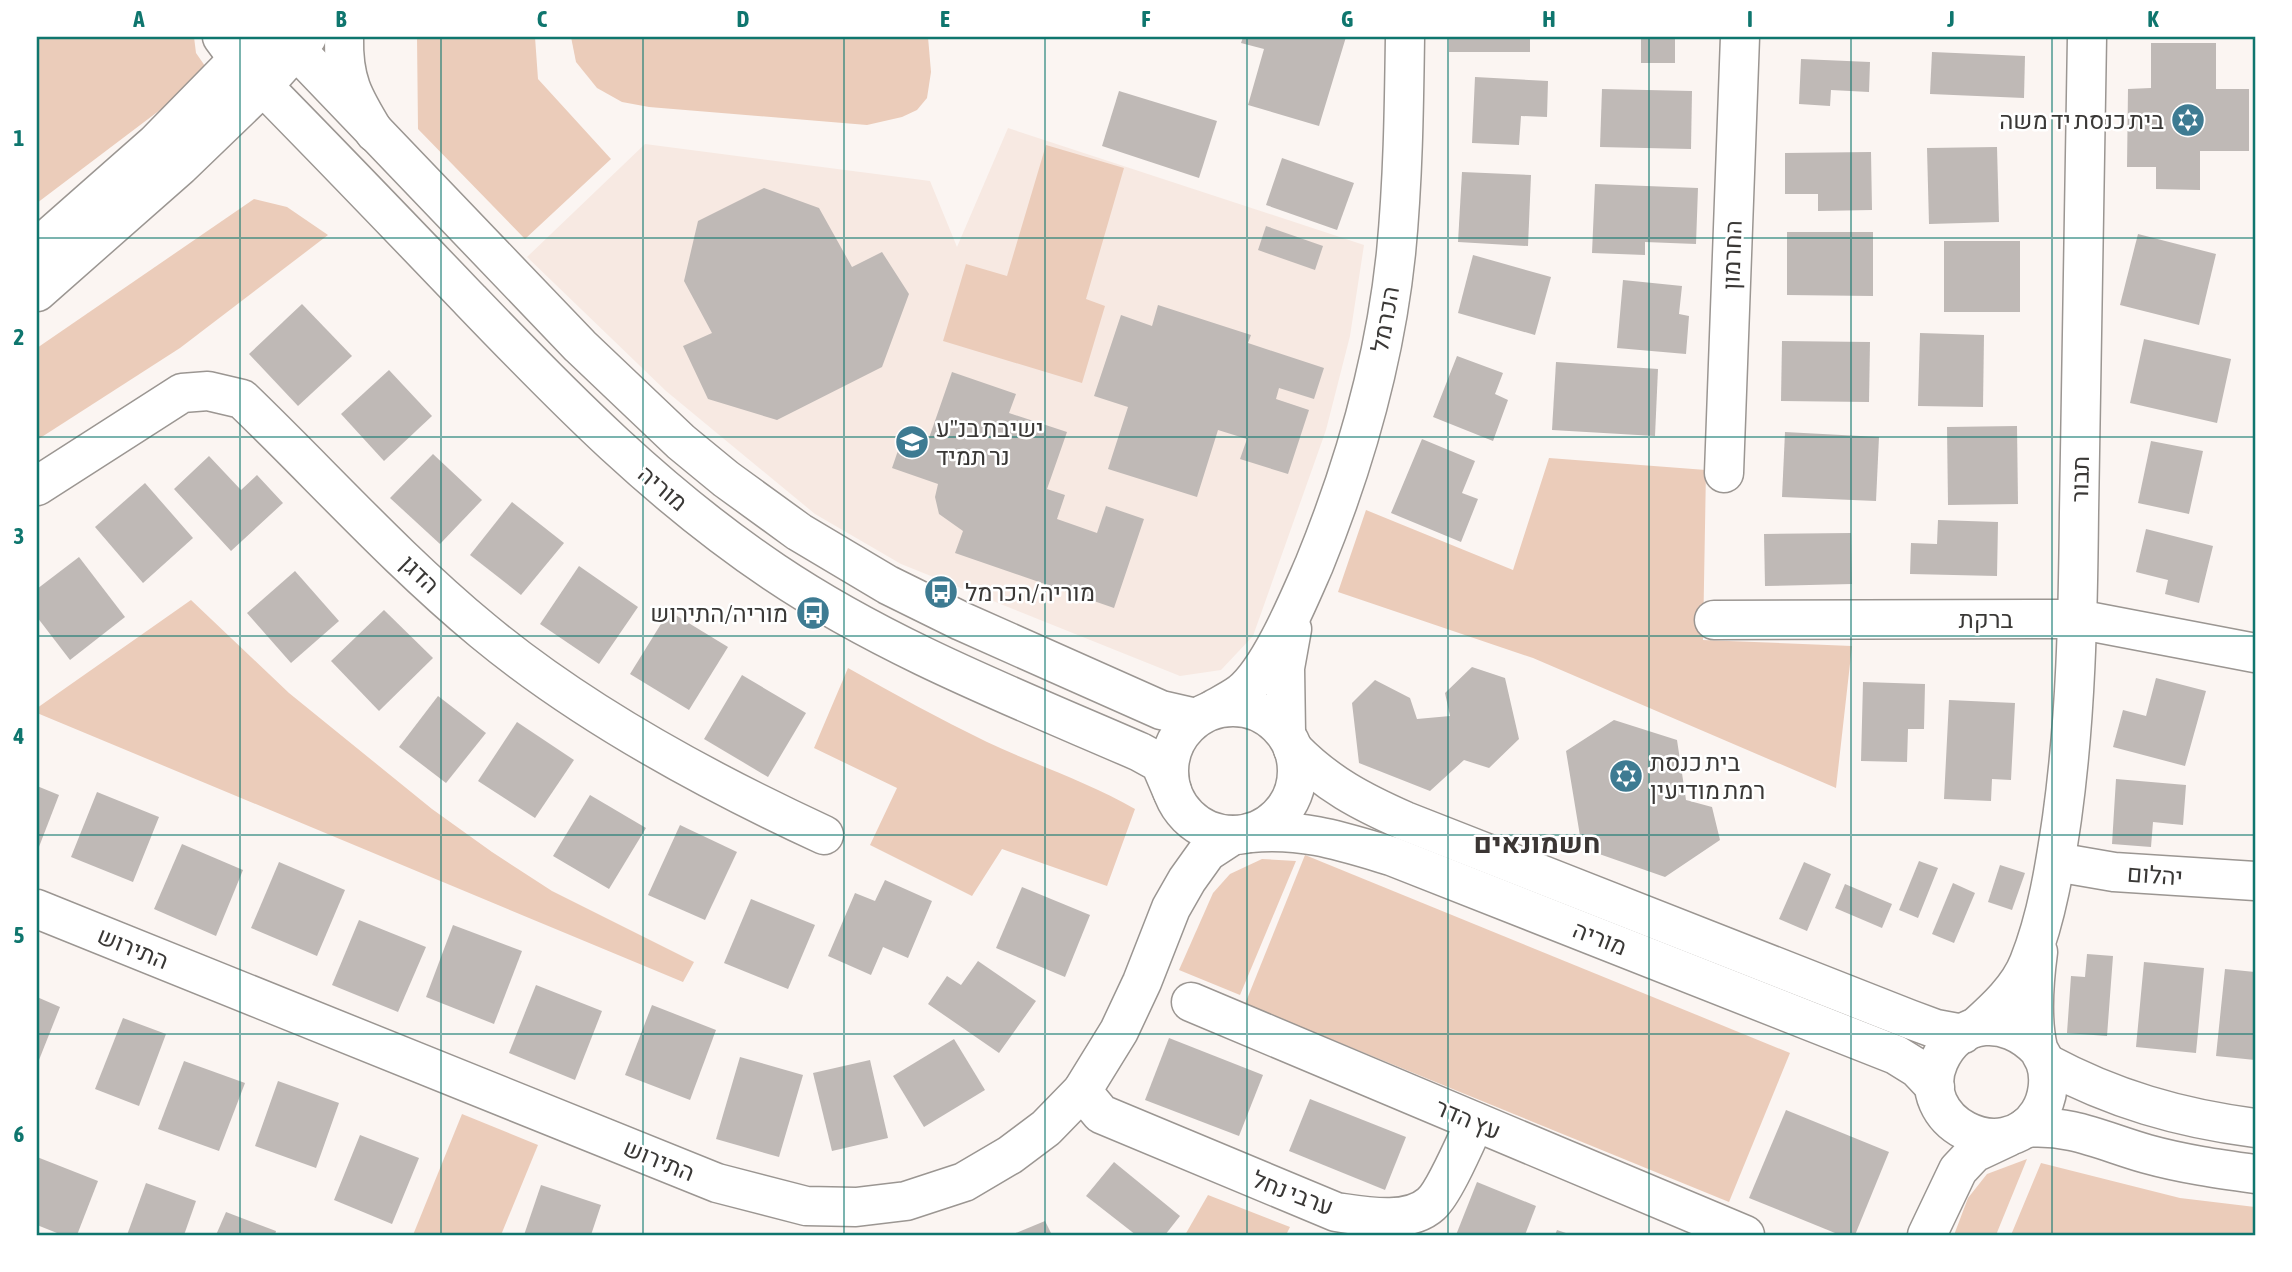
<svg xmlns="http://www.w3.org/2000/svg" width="2292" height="1272" font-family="'Asap Condensed',Heebo,sans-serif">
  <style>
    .built { fill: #f7e9e2 }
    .green { fill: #ebccba }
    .building { fill: #bfb9b6 }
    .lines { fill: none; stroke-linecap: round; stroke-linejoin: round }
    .minor-casing { stroke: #9b9692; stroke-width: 41 }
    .major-casing { stroke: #9b9692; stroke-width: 41 }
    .minor { stroke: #fff; stroke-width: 38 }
    .major { stroke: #fff; stroke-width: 38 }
    .grid { fill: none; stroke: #0f766e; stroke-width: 2; stroke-opacity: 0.55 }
    .labels { text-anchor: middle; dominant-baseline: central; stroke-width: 5; stroke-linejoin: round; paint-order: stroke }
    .poi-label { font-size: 24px; fill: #3a3836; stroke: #fff; text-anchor: start }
    .street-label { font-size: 24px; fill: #3a3836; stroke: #fff }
    .quarter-label { font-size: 28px; font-weight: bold; fill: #3b3634; stroke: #fff }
    .neatline { fill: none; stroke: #0f766e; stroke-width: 2.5 }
    .grid-label { font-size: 23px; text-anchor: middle; font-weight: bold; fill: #0f766e }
  </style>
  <rect width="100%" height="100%" fill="#fbf5f2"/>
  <!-- built -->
  <path class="built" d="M1008 128 1364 245 1350 336 1326 430 1253 636 1221 670 1180 676 901 564 815 514 666 391 527 257 645 144 930 181 957 247Z"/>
  <!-- green -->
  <g class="green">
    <path d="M37 37H194L196 53 205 66 164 107 37 203Z"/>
    <path d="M417 37H535L538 79 611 159 525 239 418 129Z"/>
    <path d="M571 37H928L931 72 927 98 917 110 902 117 867 125 649 107 622 102 597 88 576 62Z"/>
    <path d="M1046 145 1124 168 1086 299 1105 306 1082 383 943 341 966 264 1007 276Z"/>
    <path d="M254 199 287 207 328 235 180 348 37 440V348Z"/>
    <path d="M1549 458 1706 470 1703 640 1852 646 1836 788 1533 658 1338 592 1366 510 1513 570Z"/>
    <path d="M191 600 289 693 432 809 492 852 552 891 694 962 683 982 37 713V708Z"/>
    <path d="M848 668C894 694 940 719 987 742 1036 765 1088 782 1135 809L1107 886 1002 849 972 896 870 845 897 788 814 748Z"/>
    <path d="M1305 855 1790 1053 1729 1202 1245 1004Z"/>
    <path d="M1262 859 1296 861 1240 995 1179 970 1213 893 1230 874Z"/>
    <path d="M462 1114 538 1145 501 1235H413Z"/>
    <path d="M2027 1159 1996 1235H1954L1968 1198 1987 1174Z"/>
    <path d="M2041 1163 2180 1198 2255 1207V1235H2011Z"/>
    <path d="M1208 1195 1290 1227 1286 1235H1185Z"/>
  </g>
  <!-- building -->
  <g class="building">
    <path d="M1243 37H1346L1319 126 1248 105 1264 49 1241 43Z"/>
    <rect x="1449" y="37" width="81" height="15"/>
    <rect x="1641" y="37" width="34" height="26"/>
    <path d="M2151 43H2216V89H2249V151H2200V190L2156 189V167H2127L2128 89 2151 88Z"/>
    <path d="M1932 52 2025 56 2024 98 1930 94Z"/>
    <path d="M1801 59 1870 62 1869 92 1831 90 1830 106 1799 104Z"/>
    <path d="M1475 77 1548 81 1547 117 1521 116 1519 145 1472 143Z"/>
    <path d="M1602 89 1692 91 1691 149 1600 147Z"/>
    <path d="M1119 91 1217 121 1199 178 1102 146Z"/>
    <path d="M1997 147 1999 222 1929 224 1927 148Z"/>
    <path d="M1871 152 1872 210 1818 211V194H1785V153Z"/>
    <path d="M1282 158 1354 183 1337 230 1266 205Z"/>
    <path d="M1462 172 1531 175 1528 246 1458 242Z"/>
    <path d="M1595 184 1698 188 1696 244 1645 242V255L1592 253Z"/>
    <path d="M764 188 819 208 852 267 882 252 909 294 882 367 777 420 708 399 683 346 712 333 684 281 698 221Z"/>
    <path d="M1266 226 1323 246 1315 270 1258 250Z"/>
    <path d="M1787 232H1873V296L1787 295Z"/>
    <path d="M2138 234 2216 254 2199 325 2120 305Z"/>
    <rect x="1944" y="241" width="76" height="71"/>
    <path d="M1473 255 1551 277 1535 335 1458 313Z"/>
    <path d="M1623 280 1682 286 1679 314 1689 316 1686 354 1617 348Z"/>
    <path d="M302 304 352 356 298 406 249 354Z"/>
    <path d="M1158 305 1251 335 1248 343 1324 368 1314 399 1279 388 1276 399 1309 410 1288 474 1240 459 1247 439 1218 430 1197 497 1108 469 1128 407 1094 396 1121 315 1152 326Z"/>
    <path d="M1920 333 1984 335 1983 407 1918 406Z"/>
    <path d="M2144 339 2231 359 2217 423 2130 403Z"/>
    <path d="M1782 341 1870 342 1869 402 1781 401Z"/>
    <path d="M1457 356 1503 373 1495 394 1508 400 1493 441 1433 417Z"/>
    <path d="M1556 362 1658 369 1655 436 1552 430Z"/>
    <path d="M389 370 432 416 384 461 341 414Z"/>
    <path d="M952 372 1016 394 1009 413 1067 432 1047 489 1065 495 1057 519 1097 533 1106 506 1144 519 1114 608 955 553 963 531 939 514 935 497 938 484 892 468 904 433 928 441Z"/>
    <path d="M2017 426 2018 504 1948 505 1947 427Z"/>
    <path d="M1785 432 1879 437 1876 501 1782 497Z"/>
    <path d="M1422 439 1475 461 1462 493 1478 499 1461 542 1391 513Z"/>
    <path d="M2151 441 2203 451 2189 514 2138 503Z"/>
    <path d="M433 454 482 500 440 544 390 498Z"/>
    <path d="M209 456 241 490 257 475 283 503 231 551 174 489Z"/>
    <path d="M145 483 193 538 143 583 95 527Z"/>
    <path d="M512 502 564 543 521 595 470 555Z"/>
    <path d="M1938 520 1998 522 1997 576 1910 574 1911 543 1937 544Z"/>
    <path d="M2146 529 2213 546 2199 603 2165 594 2168 580 2136 572Z"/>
    <path d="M1851 533 1852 584 1765 586 1764 534Z"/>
    <path d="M79 557 125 617 70 660 37 617V589Z"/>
    <path d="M579 566 638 607 599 664 540 624Z"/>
    <path d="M295 571 339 621 291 663 247 613Z"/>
    <path d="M384 610 433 658 379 711 331 661Z"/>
    <path d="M669 611 728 647 689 710 630 674Z"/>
    <path d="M1472 667 1505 678 1519 739 1489 768 1464 760 1430 791 1359 763 1352 703 1375 680 1410 698 1417 719 1450 716 1445 693Z"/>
    <path d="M742 675 806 713 768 777 704 739Z"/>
    <path d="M2156 678 2206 691 2185 766 2113 747 2123 710 2146 716Z"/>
    <path d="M1863 682 1925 684 1924 729H1908L1907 762 1861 761Z"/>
    <path d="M438 696 486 733 446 783 399 747Z"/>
    <path d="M1949 700 2015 703 2011 780 1992 779 1991 801 1944 799Z"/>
    <path d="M1614 720 1677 740 1686 800 1712 807 1720 840 1665 877 1582 848 1566 751Z"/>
    <path d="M517 722 574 760 535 818 478 781Z"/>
    <path d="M2116 779 2186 785 2183 825 2153 822 2151 847 2112 844Z"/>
    <path d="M37 786 59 795 37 852Z"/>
    <path d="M97 792 159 817 133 882 71 857Z"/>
    <path d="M590 795 646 828 609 889 553 856Z"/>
    <path d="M680 825 737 852 705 920 648 895Z"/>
    <path d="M182 844 243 870 216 936 154 909Z"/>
    <path d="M1919 861 1938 868 1918 918 1899 910Z"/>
    <path d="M279 862 345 890 317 956 251 928Z"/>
    <path d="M1804 862 1831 874 1807 931 1779 919Z"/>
    <path d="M2000 865 2025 873 2012 910 1988 902Z"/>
    <path d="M885 880 932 901 908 958 883 947 871 975 828 956 855 893 875 901Z"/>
    <path d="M1953 883 1975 893 1954 943 1932 934Z"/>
    <path d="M1845 884 1892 904 1882 928 1835 908Z"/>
    <path d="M1022 887 1090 915 1065 977 996 948Z"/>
    <path d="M751 899 815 925 788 989 724 963Z"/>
    <path d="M359 920 426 947 398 1012 332 985Z"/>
    <path d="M453 925 522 951 494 1024 426 997Z"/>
    <path d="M2087 954 2113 956 2107 1036 2067 1033 2071 976 2085 977Z"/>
    <path d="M978 961 1036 1001 999 1053 928 1004 947 976 961 985Z"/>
    <path d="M2144 962 2204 968 2196 1053 2136 1047Z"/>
    <path d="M2225 969 2255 972V1060L2216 1056Z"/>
    <path d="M536 985 602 1011 575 1080 509 1053Z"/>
    <path d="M37 997 60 1007 37 1065Z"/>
    <path d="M652 1005 716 1030 690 1100 625 1075Z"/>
    <path d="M123 1018 166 1034 139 1106 95 1089Z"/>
    <path d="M1169 1038 1263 1075 1239 1136 1145 1100Z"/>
    <path d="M954 1039 985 1090 924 1127 893 1076Z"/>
    <path d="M740 1057 803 1075 779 1157 716 1139Z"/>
    <path d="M870 1060 888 1138 832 1151 813 1073Z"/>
    <path d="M184 1061 245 1083 219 1151 158 1129Z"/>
    <path d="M278 1081 339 1103 316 1168 255 1146Z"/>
    <path d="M1310 1099 1406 1137 1385 1190 1289 1151Z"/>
    <path d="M1786 1110 1889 1152 1855 1235H1840L1749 1198Z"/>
    <path d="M360 1135 419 1158 392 1224 334 1200Z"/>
    <path d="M37 1157 98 1181 77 1235H62L37 1225Z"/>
    <path d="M1114 1162 1180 1216 1165 1235H1136L1086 1196Z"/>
    <path d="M1477 1182 1536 1206 1525 1235H1456Z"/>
    <path d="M146 1183 196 1201 184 1235H127Z"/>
    <path d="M541 1185 601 1205 591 1235H524Z"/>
    <path d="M226 1212 276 1231 275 1235H216Z"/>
    <path d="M1045 1221 1052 1235H1011Z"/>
    <path d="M1557 1230 1572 1235H1555Z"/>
  </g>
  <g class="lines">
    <!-- minor casing -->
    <g class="minor-casing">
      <g id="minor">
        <path d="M222 37 239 60 263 86C333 157 401 228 470 300 566 400 658 494 774 572 887 648 1016 698 1140 752L1160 763 1172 791"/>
        <path d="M284 37 580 346 681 442 726 479 799 532 888 585 961 621 1161 710 1196 718"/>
        <path d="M1724 473 1740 37"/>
        <path d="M37 486 182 393 208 391 242 399C322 476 397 560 483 631 582 713 707 781 824 835"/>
        <path d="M1714 620 2077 619 2255 653"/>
        <circle cx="1233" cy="771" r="64"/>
        <path d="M1214 709C1223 704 1233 699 1241 693 1270 670 1299 599 1314 565 1354 467 1385 359 1396 253 1403 181 1404 109 1405 37"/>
        <path d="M1286 733 1285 668 1292 629"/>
        <path d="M1293 749C1327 784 1362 802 1405 821L1909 1019 1936 1029 1963 1034"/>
        <path d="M1250 833C1303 828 1341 841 1391 856L1896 1055 1917 1068 1935 1087"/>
        <path d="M2056 862 2114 872 2255 881"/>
        <path d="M37 909 717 1183 806 1206 856 1207 906 1201 964 1182 1010 1155 1046 1128 1082 1091 1119 1031 1142 982 1171 908 1187 880 1207 852 1233 835"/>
        <path d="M2038 952C2034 982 2031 1018 2038 1048 2040 1053 2043 1057 2045 1062 2051 1078 2048 1099 2039 1113 2003 1169 1912 1121 1939 1061 1959 1017 2007 1016 2038 1049"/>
        <path d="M1191 1002 1745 1235"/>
        <path d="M1976 1027C1996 1009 2019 988 2029 962 2047 917 2055 866 2062 818 2076 717 2078 615 2079 512 2082 354 2084 195 2087 37"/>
        <path d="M2046 1063C2113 1099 2179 1118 2255 1128"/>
        <path d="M1082 1091 1101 1114 1336 1212C1364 1216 1408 1225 1431 1204 1444 1193 1467 1139 1475 1122"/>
        <path d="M2025 1128C2072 1124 2104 1142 2147 1154 2183 1164 2219 1169 2255 1174"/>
        <path d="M1927 1235 1958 1170 1974 1153 2008 1137"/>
      </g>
    </g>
    <!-- major casing -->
    <g class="major-casing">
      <g id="major">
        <path d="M344 37C343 80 353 97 375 133"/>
        <path d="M37 248 155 144 260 37"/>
        <path d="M37 292 180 166 263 86 307 37"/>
      </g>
    </g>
    <!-- minor -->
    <use href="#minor" class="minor"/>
    <!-- major -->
    <use href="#major" class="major"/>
  </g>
  <!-- grid -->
  <path class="grid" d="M240 37V1235M441 37V1235M643 37V1235M844 37V1235M1045 37V1235M1247 37V1235M1448 37V1235M1649 37V1235M1851 37V1235M2052 37V1235M37 238H2255M37 437H2255M37 636H2255M37 835H2255M37 1034H2255"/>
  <!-- icons -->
  <defs>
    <g id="synagogue-disc" transform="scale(1.75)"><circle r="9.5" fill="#3e7b92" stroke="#fff"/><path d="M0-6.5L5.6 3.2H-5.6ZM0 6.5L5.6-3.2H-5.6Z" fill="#fff"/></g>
    <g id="school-disc" transform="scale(1.75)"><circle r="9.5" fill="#3e7b92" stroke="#fff"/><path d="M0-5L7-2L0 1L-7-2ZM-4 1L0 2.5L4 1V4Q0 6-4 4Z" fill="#fff"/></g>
    <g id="bus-disc" transform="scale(1.75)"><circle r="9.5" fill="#3e7b92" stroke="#fff"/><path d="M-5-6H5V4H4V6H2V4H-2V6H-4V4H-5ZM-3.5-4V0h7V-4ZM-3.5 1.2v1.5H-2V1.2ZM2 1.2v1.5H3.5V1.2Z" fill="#fff"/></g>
  </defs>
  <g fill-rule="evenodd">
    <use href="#synagogue-disc" x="2188" y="120"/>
    <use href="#school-disc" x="912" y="442"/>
    <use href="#bus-disc" x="941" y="592"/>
    <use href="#bus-disc" x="813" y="613"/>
    <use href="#synagogue-disc" x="1626" y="776"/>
  </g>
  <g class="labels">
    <!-- poi labels -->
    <g class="poi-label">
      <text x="2164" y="120" text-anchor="end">בית כנסת יד משה</text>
      <text x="936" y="428">ישיבת בנ"ע<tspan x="936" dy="28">נר תמיד</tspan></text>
      <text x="965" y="592">מוריה/הכרמל</text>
      <text x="788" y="613" text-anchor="end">מוריה/התירוש</text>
      <text x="1650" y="762">בית כנסת<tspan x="1650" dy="28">רמת מודיעין</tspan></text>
    </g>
    <!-- street labels -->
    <g class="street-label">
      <text transform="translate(1732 255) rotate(-88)">החרמון</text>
      <text transform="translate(1385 319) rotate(-80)">הכרמל</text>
      <text transform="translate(2080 479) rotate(-89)">תבור</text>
      <text transform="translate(663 488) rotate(40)">מוריה</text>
      <text transform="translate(420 574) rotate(44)">הדגן</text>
      <text x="1986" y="619">ברקת</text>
      <text transform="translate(2155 875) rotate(4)">יהלום</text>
      <text transform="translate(1600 938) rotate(21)">מוריה</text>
      <text transform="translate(133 948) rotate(22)">התירוש</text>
      <text transform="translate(1468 1119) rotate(23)">עץ הדר</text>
      <text transform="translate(659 1160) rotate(22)">התירוש</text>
      <text transform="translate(1293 1193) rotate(21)">ערבי נחל</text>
    </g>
    <!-- quarter labels -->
    <g class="quarter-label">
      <text x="1537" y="843">חשמונאים</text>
    </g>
  </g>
  <!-- border -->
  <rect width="2292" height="1272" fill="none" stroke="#ffffff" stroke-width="77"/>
  <rect x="38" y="38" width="2216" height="1196" class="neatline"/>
  <g class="grid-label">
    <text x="139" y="27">A</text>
    <text x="341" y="27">B</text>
    <text x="542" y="27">C</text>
    <text x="743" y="27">D</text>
    <text x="945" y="27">E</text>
    <text x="1146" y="27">F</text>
    <text x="1347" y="27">G</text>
    <text x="1549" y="27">H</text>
    <text x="1750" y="27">I</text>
    <text x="1951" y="27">J</text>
    <text x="2153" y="27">K</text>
    <text x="19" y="146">1</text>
    <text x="19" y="345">2</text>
    <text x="19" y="544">3</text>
    <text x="19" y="744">4</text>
    <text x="19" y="943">5</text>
    <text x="19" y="1142">6</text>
  </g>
</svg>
